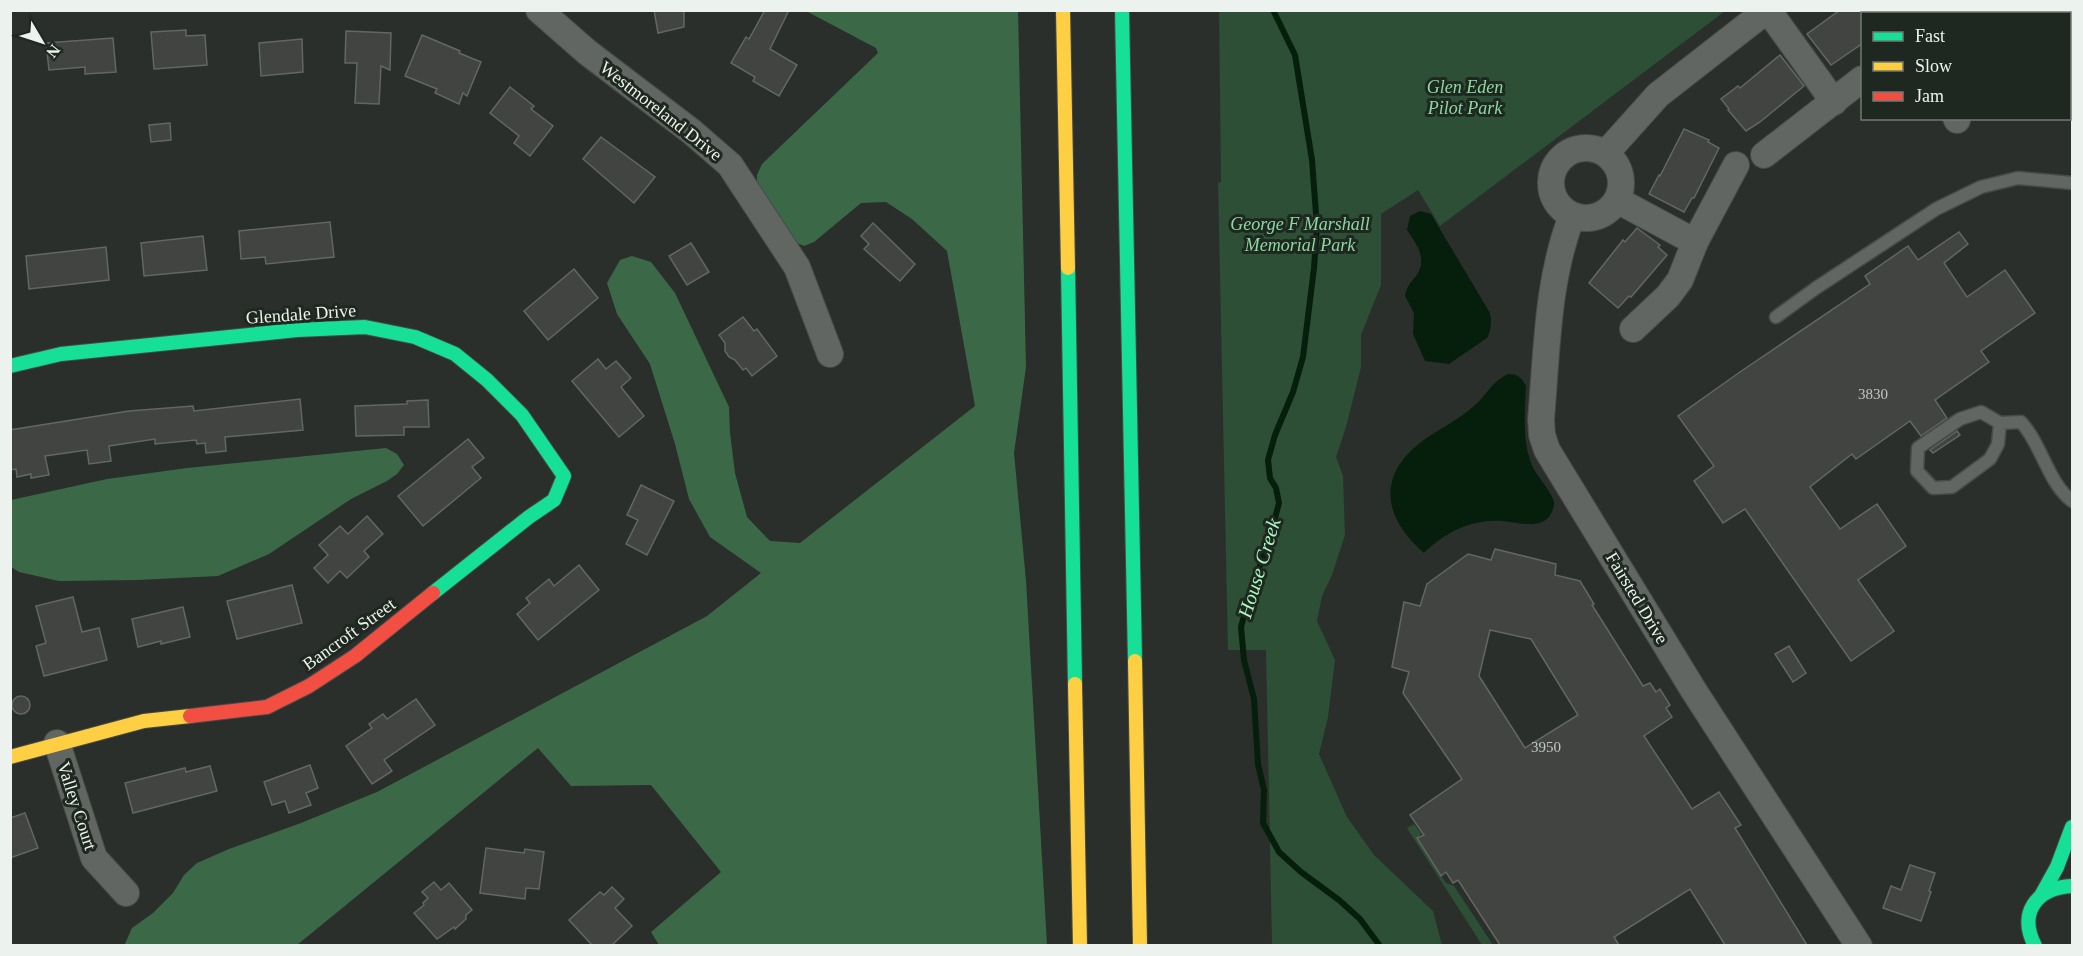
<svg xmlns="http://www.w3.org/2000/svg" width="2083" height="956" font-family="Georgia,serif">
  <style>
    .green { fill: #2c4f35 }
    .forest { fill: #3b6948 }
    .water { fill: #061f0d }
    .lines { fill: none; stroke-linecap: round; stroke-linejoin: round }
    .stream { stroke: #061f0d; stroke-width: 6 }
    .building { fill: #414441; stroke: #626763; stroke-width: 1.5; fill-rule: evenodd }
    .lane-casing { stroke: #464b47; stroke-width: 15 }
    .street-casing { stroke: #464b47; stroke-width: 28 }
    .fast-casing { stroke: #464b47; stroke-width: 16 }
    .slow-casing { stroke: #464b47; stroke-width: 16 }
    .jam-casing { stroke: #464b47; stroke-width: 16 }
    .lane { stroke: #616662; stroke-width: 12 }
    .street { stroke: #616662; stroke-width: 26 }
    .fast { stroke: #16e098; stroke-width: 14 }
    .slow { stroke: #ffcf43; stroke-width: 14 }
    .jam { stroke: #f24e42; stroke-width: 14 }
    .labels { text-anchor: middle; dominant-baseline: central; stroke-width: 6; stroke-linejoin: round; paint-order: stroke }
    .number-label { font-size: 15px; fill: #c1c6c2 }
    .park-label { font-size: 18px; font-style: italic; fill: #8cd9a0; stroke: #1e2820 }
    .street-label { font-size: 18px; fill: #ecf2ed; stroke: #1e2820 }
    .water-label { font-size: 20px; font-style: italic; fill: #abfabf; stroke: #1e2820 }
  </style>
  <rect width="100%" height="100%" fill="#2a2f2b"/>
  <!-- green -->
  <g class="green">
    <path d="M1219 11H1725L1440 226 1418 190 1381 214V285L1361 335V367L1346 427 1336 457 1343 476 1345 535 1332 575 1322 596 1317 621 1335 660 1328 717 1319 754 1347 817 1374 855 1433 911 1442 945H1272L1266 650H1228L1218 183 1221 182Z"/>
    <path d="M1414 824 1421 833 1418 840 1446 883 1454 886 1493 945H1482L1407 828Z"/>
  </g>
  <!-- forest -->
  <g class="forest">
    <path d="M806 11H1018L1026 367 1014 453 1026 581 1047 945H659L651 932 721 872 651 785 571 786 538 748 297 945 124 946 132 928 153 913 173 893 184 875 197 863 229 849 301 823 377 792 707 616 761 573 710 537 689 499 675 444 650 364 617 314 607 283 620 260 632 256 651 262 675 293 729 407 730 433 735 473 747 517 770 541 800 543 975 406 947 251 912 219 886 202 861 203 814 242 804 246 797 243 757 184V175L762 164 878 53 876 48Z"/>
    <path d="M386 448 397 454 404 465 397 474 387 481 351 499 269 554 218 576 138 580 59 581 19 572 11 567V500L107 479 187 468Z"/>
  </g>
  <!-- water -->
  <g class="water">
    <path d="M1420 211 1431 214 1490 313C1492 322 1491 331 1487 338L1449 364 1425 361 1413 334 1414 313 1405 296C1408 282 1413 282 1419 271 1426 256 1415 242 1407 230L1410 216Z"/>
    <path d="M1508 374C1518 374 1521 377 1526 386 1525 411 1522 439 1531 463 1535 475 1553 492 1554 503 1554 512 1548 521 1539 523 1528 526 1514 522 1502 521 1472 519 1445 532 1424 553 1388 522 1375 482 1415 447 1433 431 1457 422 1475 405 1489 393 1489 384 1508 374Z"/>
  </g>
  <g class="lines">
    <!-- stream -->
    <path class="stream" d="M1273 10 1295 55 1312 160 1317 227 1314 268 1303 357 1293 392 1275 435 1268 460 1270 478 1276 488 1279 503 1270 537 1250 594 1241 627 1244 660 1254 699 1258 764 1264 790 1263 823 1279 852 1301 872 1339 900 1360 919 1380 946"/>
  </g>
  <!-- building -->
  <g class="building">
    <path d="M654 10H684V27L658 33Z"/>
    <path d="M765 10H789L770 49 797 65 779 96 753 81 755 77 731 63 746 37 749 39Z"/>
    <path d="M1840 10H1863V43L1831 65 1807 34Z"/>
    <path d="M186 30V36L205 35 207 65 154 69 151 32Z"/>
    <path d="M346 31 391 33 390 70 381 66 379 104 355 103 357 63H345Z"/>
    <path d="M422 35 460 51 459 53 481 62 467 96 463 93 459 104 435 93 437 89 405 76Z"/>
    <path d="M113 38 116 72 85 74V67L49 70 46 43Z"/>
    <path d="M302 39 303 72 261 76 259 43Z"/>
    <path d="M1780 55 1804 86 1760 122 1746 131 1728 110 1729 109 1721 99 1738 86 1740 88Z"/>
    <path d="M510 87 534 106 531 109 553 126 530 156 514 143 519 136 490 113Z"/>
    <path d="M170 123 171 140 151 142 149 125Z"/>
    <path d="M1684 129 1709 140 1708 142 1719 148 1694 198H1692L1684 212 1649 194 1659 175 1660 176Z"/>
    <path d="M601 137 655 177 634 203 583 159Z"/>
    <path d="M330 222 334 257 266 264 265 257 241 259 239 231Z"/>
    <path d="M873 223 915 264 900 281 864 249 869 244 861 236Z"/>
    <path d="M1637 228 1660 245 1658 247 1667 255 1631 297 1629 296 1618 308 1589 283 1623 240 1625 242Z"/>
    <path d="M1959 232 1968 244 1944 263 1967 297 2005 270 2035 313 1981 351 1989 362 1935 400 1947 418 1921 436 1910 421 1856 459 1852 454 1810 487 1840 529 1877 504 1906 546 1858 580 1894 631 1851 661 1745 509 1723 523 1694 481 1714 466 1678 416 1740 372 1870 284 1865 276 1908 246 1918 260Z"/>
    <path d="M203 236 207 270 144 276 141 243Z"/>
    <path d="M691 243 709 272 687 285 669 256Z"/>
    <path d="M106 247 109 280 29 289 26 256Z"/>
    <path d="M574 269 598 298 548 340 524 311Z"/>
    <path d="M743 317 754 331 757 329 777 356 752 376 746 368 743 370 735 360 729 357 725 351V343L719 335Z"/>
    <path d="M598 359 606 369 616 361 631 378 621 387 644 416 619 437 572 381Z"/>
    <path d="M300 399 303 430 225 437 226 451 206 453 205 443 197 444 196 440 155 444V439L109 446 111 461 89 464 87 450 45 456 49 475 31 478V474L17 477 16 469 10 470V430L129 411 193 406 194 411Z"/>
    <path d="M428 400 429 427H404V435L356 436 355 406 407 404V401Z"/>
    <path d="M1957 431 1960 435 1933 453 1930 450Z"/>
    <path d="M468 439 484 458 472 467 481 478 423 526 398 496Z"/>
    <path d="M641 485 674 501 647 555 626 544 638 520 627 515Z"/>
    <path d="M367 516 383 534 364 551 369 557 347 578 340 571 328 583 314 568 328 555 319 545 340 526 348 534Z"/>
    <path d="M1495 549 1556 564 1555 575 1580 581 1594 604 1592 605 1643 686 1650 683 1656 692 1660 689 1670 705 1666 708 1672 717 1644 736 1692 809 1719 792 1741 825 1735 828 1807 945H1725L1690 889 1614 937 1619 945H1500L1458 880 1453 883 1446 872 1441 876 1417 838 1424 835 1410 815 1462 779 1403 693 1409 672 1392 667 1404 602 1420 606 1427 584 1468 554 1491 560ZM1490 630 1531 639 1578 715 1525 748 1479 676Z"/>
    <path d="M579 565 599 590 538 640 517 614 530 603 526 598 549 579 554 586Z"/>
    <path d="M292 585 302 623 237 639 227 601Z"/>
    <path d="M73 597 82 632 99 628 107 660 44 676 36 646 46 643 36 606Z"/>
    <path d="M183 607 190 637 161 644V641L138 647 132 619Z"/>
    <path d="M1789 646 1806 673 1793 682 1775 654Z"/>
    <circle cx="21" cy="705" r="9"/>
    <path d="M416 699 435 725 384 760 392 771 372 784 346 746 372 728 369 724 383 714 387 719Z"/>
    <path d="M310 765 318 788 306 793 311 805 289 813 285 801 272 805 264 782Z"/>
    <path d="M210 766 217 791 133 813 125 783 185 768 186 772Z"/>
    <path d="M25 813 38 848 10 858V818Z"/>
    <path d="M486 848 524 853 525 849 544 852 539 889 526 888 525 899 480 893Z"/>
    <path d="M1910 865 1935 873 1929 891 1931 892 1921 921 1883 908 1891 886 1901 890Z"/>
    <path d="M434 882 441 890 449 883 472 910 466 915V919L455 929 454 927 437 939 414 913 424 905 423 903 428 898 422 892Z"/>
    <path d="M612 887 624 899 615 908 632 926 612 945H592L569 920 600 892 604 895Z"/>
  </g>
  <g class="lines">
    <!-- lane casing -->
    <g class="lane-casing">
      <g id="lane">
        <path d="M1776 317 1816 288 1936 209 1981 187 2018 178 2072 183"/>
        <path d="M2000 423 1998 444 1990 459 1952 487 1933 488 1917 471 1918 448 1960 419 1981 412 2000 423 2021 422C2042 445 2048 483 2072 501"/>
      </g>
    </g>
    <!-- street casing -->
    <g class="street-casing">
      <g id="street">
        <path d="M539 10 587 52 692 132 730 165 797 267 830 354"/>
        <path d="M1768 10 1834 102"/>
        <path d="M1924 10 1926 14"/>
        <path d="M1956 118 1957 120"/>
        <circle cx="1586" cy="183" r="35"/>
        <path d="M1606 153 1658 95 1767 10"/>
        <path d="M1764 155 1862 79"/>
        <path d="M1617 200 1695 242"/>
        <path d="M1572 216C1547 280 1547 351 1541 419L1542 435 1547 450 1694 691 1859 946"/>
        <path d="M1633 329 1668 296 1680 280 1695 242 1736 165"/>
        <path d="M57 743 94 858 126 893"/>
      </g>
    </g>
    <!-- fast casing -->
    <g class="fast-casing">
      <g id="fast">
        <path d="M1122 10 1135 661"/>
        <path d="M1068 268 1075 684"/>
        <path d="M10 366 61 354 297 330 365 327 415 337 455 354 487 380 522 415 564 476 554 500 529 517 433 593"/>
        <path d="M2042 894 2057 867 2072 827"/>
        <path d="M2035 946C2018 913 2036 888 2072 886"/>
      </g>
    </g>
    <!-- slow casing -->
    <g class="slow-casing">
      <g id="slow">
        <path d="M1063 10 1068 268"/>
        <path d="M1135 661 1140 946"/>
        <path d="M1075 684 1080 946"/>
        <path d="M10 757 144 721 190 716"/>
      </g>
    </g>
    <!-- jam casing -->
    <g class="jam-casing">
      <path id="jam" d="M190 716 267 707 309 686 355 656 433 593"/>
    </g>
    <!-- lane -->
    <use href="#lane" class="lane"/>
    <!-- street -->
    <use href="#street" class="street"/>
    <!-- fast -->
    <use href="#fast" class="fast"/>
    <!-- slow -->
    <use href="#slow" class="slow"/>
    <!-- jam -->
    <use href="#jam" class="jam"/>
  </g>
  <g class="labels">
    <!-- number labels -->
    <g class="number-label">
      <text x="1873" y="394">3830</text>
      <text x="1546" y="747">3950</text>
    </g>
    <!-- park labels -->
    <g class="park-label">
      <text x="1465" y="87">Glen Eden<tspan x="1465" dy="21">Pilot Park</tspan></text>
      <text x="1300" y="224">George F Marshall<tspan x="1300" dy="21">Memorial Park</tspan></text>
    </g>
    <!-- street labels -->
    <g class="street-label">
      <text transform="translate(661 111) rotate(38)">Westmoreland Drive</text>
      <text transform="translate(301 314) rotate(-4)">Glendale Drive</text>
      <text transform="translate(1637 598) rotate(59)">Fairsted Drive</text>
      <text transform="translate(349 634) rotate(-36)">Bancroft Street</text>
      <text transform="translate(77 806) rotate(72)">Valley Court</text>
    </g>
    <!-- water labels -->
    <g class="water-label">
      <text transform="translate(1259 568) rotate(-73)">House Creek</text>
    </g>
  </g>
  <!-- border -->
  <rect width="2083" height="956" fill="none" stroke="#ecf2ed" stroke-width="24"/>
  <!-- legend -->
  <rect x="1861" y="12" width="210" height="108" fill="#1e2820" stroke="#707972" stroke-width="1.5"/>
  <rect x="1873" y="32" width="30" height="9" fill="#16e098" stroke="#707972" stroke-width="1.5"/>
  <text x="1915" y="42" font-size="18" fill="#ecf2ed">Fast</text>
  <rect x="1873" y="62" width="30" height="9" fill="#ffcf43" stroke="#707972" stroke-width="1.5"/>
  <text x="1915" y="72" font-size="18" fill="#ecf2ed">Slow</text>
  <rect x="1873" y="92" width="30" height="9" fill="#f24e42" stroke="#707972" stroke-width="1.5"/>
  <text x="1915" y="102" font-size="18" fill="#ecf2ed">Jam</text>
  <!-- north arrow -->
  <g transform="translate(42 42) rotate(129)" stroke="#1e2820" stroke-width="4.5" paint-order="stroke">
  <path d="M0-4.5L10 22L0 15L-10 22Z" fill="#ecf2ed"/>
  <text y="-9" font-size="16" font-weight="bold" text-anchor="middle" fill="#ecf2ed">N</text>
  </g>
</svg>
